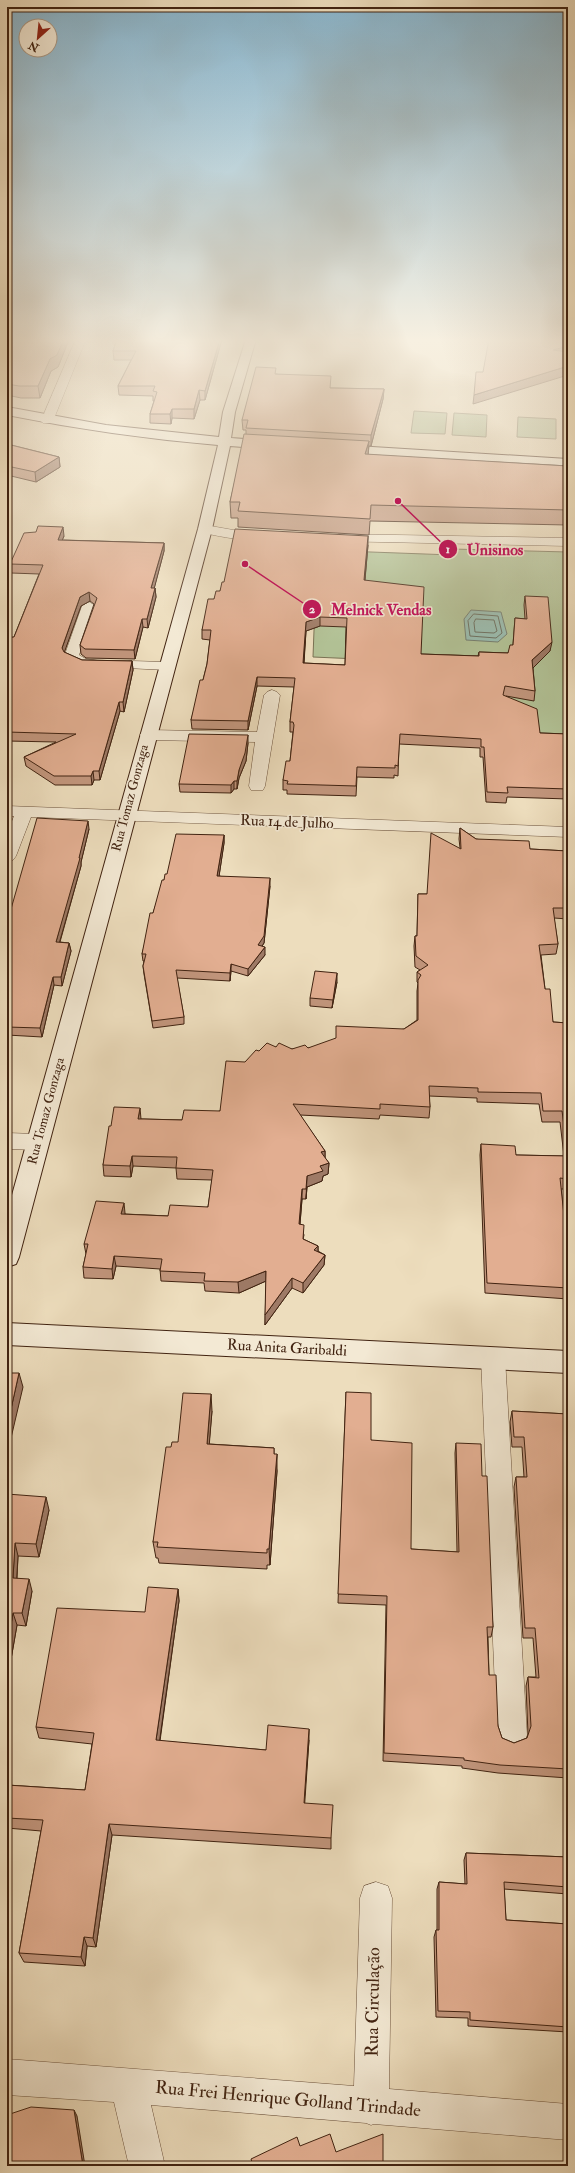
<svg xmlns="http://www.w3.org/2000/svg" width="575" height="2173" font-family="'IM FELL Double Pica',serif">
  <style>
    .green { fill: #b2c296; stroke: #7a7254 }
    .water { fill: #99bcaf; stroke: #767f70 }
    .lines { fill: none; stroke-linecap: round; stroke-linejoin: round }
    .shore { stroke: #6d7060; stroke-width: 1 }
    .street-casing { stroke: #6c523c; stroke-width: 1 }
    .secondary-casing { stroke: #412311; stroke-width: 2 }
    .street { fill: #f3e9d4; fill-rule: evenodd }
    .secondary { fill: #f3e9d4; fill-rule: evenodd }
    .wall { fill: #c2967d; stroke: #412311; fill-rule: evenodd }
    .shaded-wall { fill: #9e7a66; stroke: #412311 }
    .building { fill: #e2ae91; stroke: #412311; fill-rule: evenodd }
    .labels { text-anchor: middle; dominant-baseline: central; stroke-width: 3; stroke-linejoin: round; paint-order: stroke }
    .far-street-label { font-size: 13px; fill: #412311; stroke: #f3e9d4 }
    .street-label { font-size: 15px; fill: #412311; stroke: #f3e9d4 }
    .near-street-label { font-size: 18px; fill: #412311; stroke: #f3e9d4 }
    .leader { fill: none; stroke: #c2185b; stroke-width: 1.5 }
    .callout-dot { fill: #c2185b; stroke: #f3e9d4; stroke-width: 1.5 }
    .mark-label { font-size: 12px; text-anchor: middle; font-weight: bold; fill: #fff }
    .callout-label { font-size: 16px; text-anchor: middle; font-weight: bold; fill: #c2185b; stroke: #f3e9d4; stroke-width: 3; stroke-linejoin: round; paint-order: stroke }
  </style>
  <rect width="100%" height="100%" fill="#edddbd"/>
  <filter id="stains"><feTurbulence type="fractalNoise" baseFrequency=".005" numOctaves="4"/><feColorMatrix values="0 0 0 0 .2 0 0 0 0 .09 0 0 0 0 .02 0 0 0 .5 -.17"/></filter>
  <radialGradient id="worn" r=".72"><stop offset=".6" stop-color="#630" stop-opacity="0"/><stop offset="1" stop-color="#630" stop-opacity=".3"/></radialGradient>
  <!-- green -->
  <g class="green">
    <path d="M414 411 447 413 445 434 411 433Z"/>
    <path d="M454 413 487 415 486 437 452 435Z"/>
    <path d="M518 417 556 419V439L517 437Z"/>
    <path d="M452 549 568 552V740L451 734 449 663 313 657 317 550 452 555Z"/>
  </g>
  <!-- water -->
  <path class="water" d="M471 610 501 612 507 634 498 642 466 640 464 619Z"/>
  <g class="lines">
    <!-- shore -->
    <g class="shore">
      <path d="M474 614 498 616 502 633 496 638 470 636 468 621Z"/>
      <path d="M476 619 494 620 497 631 494 633 475 632 474 623Z"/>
    </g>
    <!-- street casing -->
    <g class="street-casing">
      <g id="street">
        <path d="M76 339H86L53 421 51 423H43L41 421Z"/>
        <path d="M205 525 239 531 262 532 268 536C262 546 212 535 200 532L199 529Z"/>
        <path d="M339 534 568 538V546L334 541 332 538Z"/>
        <path d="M89 602 96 606 79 655 86 659 101 661 103 664 101 667C90 670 71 667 64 657L82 606Z"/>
        <path d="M131 661 167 662 172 663 174 666 172 669 167 670 126 668 124 665 126 662Z"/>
        <path d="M272 690 277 692 280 695 265 786 263 790H251L249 786 255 742 148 740 142 738 140 735 142 732 148 730 257 732 264 695 267 692Z"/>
        <path d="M7 806 568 827V837L31 817 16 856 13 860 7 861V834L14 816H7Z"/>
        <path d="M7 1133 38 1134 46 1136 49 1142 46 1148 38 1150 7 1149Z"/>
        <path d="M493 1348 502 1351 505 1358 527 1735 523 1746 512 1750 501 1746 497 1735 481 1358 484 1351Z"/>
        <path d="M376 1882 388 1886 392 1898 389 2089 568 2104V2140L374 2124 371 2125 366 2123 151 2105 165 2166H129L114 2102 7 2095V2059L354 2086 360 1898 364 1886Z"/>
      </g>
    </g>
    <!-- secondary casing -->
    <g class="secondary-casing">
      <g id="secondary">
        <path d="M246 339H256L235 412 231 438 271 441 277 445 271 449 230 446 212 529 19 1257 16 1264 7 1267V1213L198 529 218 445C147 439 77 429 7 415V407L106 425 219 437 223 412Z"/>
        <path d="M340 445 568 459V467L336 452 334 449Z"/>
        <path d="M7 1323 568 1351V1373L7 1345Z"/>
      </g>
    </g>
    <!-- street -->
    <use href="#street" class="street"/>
    <!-- secondary -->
    <use href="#secondary" class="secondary"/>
  </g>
  <!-- wall -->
  <g class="wall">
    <path d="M7 339H68V342L58 367 51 371 40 398H21L7 395Z"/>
    <path d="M117 339H222L205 400H200L194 419 172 418 171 424 150 423V414L154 401H153V396L119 395 118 386 131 360H114L113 351Z"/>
    <path d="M276 374 331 388 384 389 383 399 371 446H369L368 455 568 466V525L370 521 369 535 238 527V518H231L230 502 246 434V430H243L242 420Z"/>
    <path d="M7 444 59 457 60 467 36 482 7 475Z"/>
    <path d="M64 536 62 540 164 543V551L154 588H155L156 597 148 628 143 627 135 659 86 658 81 654 80 645 94 604 90 601 81 606 64 652 82 660 132 661 133 670 124 712 120 711 100 780H94L92 785H55L26 766 24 757 56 742 7 741V651L14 637 39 574 11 573 10 564Z"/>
    <path d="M368 545 365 580 421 654 478 656 479 652 508 653 513 645 515 618 525 619 524 605 525 596 550 651 533 668 535 691 534 701 506 696 540 733 568 734V799L507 797 506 803 486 802 483 757H480V748L399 744 398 776 394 775V778L357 777 356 796 287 794V790H283V780L290 761 293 732H290V722L294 687 257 686 248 730 192 729 191 720 203 680 207 664 210 640 202 639V630L214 599 220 591 224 582ZM320 626 346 627 345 665 304 663 306 631Z"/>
    <path d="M248 743 246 761 239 778 237 789H234L231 793 180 792 179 784Z"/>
    <path d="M460 828 476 839 530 849 568 851V850V919L554 918 558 944 556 954 541 955 545 989 553 1022 568 1023V1189H561L565 1225H568V1299L485 1293 480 1155 481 1144 516 1155 564 1156 560 1122H542L539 1104 477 1102V1098L429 1096 430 1107 429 1118 380 1115 379 1119 300 1115 325 1151V1158L329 1163 328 1174 323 1176 322 1181 307 1187 306 1199H302L300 1224 304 1235 303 1239 318 1246V1251L325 1255 324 1265 303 1293 292 1288 265 1325 266 1281 239 1293 205 1291 204 1283 161 1281 160 1269 116 1266 113 1279 84 1278 83 1267 86 1254 84 1244 125 1213V1214L168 1216 208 1207 212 1180 177 1179 176 1168 133 1166 131 1177 104 1176 103 1165 111 1126 141 1119 182 1120 220 1111 245 1062 259 1051 276 1047 292 1049 308 1048 404 1029 417 1020V991L418 983 417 982V972L420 970 415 967 414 946 415 936H417L418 894H427L460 848 459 839Z"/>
    <path d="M89 829 81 862V866L60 942 69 943 71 951 62 986 54 985 42 1037 7 1035V923Z"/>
    <path d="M224 835V843L219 876 270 886 264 943 262 946 265 955 248 976 231 971 230 981 177 978 184 1017V1024L153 1028 144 974 143 966 144 961H143L142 954 153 913 164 880 167 874Z"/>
    <path d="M337 982 332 1008 310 1006V998Z"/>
    <path d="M346 1392 371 1440 411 1549 457 1552 455 1453 456 1443 482 1476 493 1627 491 1637H488L489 1675 498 1726 502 1738 514 1743 527 1738 528 1734 526 1686 528 1677H536L533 1638H523L514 1487 516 1477H524L522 1447H512L510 1422 512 1411 568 1414V1778L498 1773 462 1768V1766L383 1761 386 1605 338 1603Z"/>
    <path d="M212 1411 209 1444 274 1448V1454L277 1471 270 1565H267V1569L159 1563 158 1558H156L153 1542 178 1442Z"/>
    <path d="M7 1494 49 1510 39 1557 18 1556 17 1578 32 1591 26 1626 17 1625 7 1682Z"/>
    <path d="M178 1589 179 1601 160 1741 266 1750 309 1740 304 1803 331 1838V1849L112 1835 96 1947 87 1946 85 1966 24 1962 19 1953 41 1831 7 1828V1785L85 1790 92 1744 39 1738 36 1727 145 1612Z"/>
    <path d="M466 1853 568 1857V1894L504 1889 506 1920 568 1924V2032L468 2026V2018L436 2017 434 1937 436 1930H437V1889L439 1882 465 1884 464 1860Z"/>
  </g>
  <!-- shaded-wall -->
  <g class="shaded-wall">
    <path d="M64 339H68V342L58 367 51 371 40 398 38 386 50 359Z"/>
    <path d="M220 339H222L205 400V391Z"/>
    <path d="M568 346V355L553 350Z"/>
    <path d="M568 366V375L473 404 474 395Z"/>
    <path d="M384 389 383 399 371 446V435Z"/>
    <path d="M199 390 200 400 194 419V409Z"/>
    <path d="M172 409V418L171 424 170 414Z"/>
    <path d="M369 441 368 456 365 454Z"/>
    <path d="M59 457 60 467 36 482 35 472Z"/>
    <path d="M63 527 64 536 59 548 58 540Z"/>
    <path d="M368 536V545L364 589V580Z"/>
    <path d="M164 543V551L152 597 151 588Z"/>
    <path d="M155 588 156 597 148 628 147 619Z"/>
    <path d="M89 592 90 601 81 606 63 656 62 648 80 597Z"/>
    <path d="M320 617V626L306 631 303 673 306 622Z"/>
    <path d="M142 619 143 627 135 659 134 650Z"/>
    <path d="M552 642 550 651 531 670 532 660Z"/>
    <path d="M132 661 133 670 124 712 123 702Z"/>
    <path d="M257 677V686L248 730V721Z"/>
    <path d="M119 702 120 711 100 780 99 771Z"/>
    <path d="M248 735V743L246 761 239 778 237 789V781L239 770Z"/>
    <path d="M93 771 94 780 92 785 91 776Z"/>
    <path d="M234 781V789L231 793V785Z"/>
    <path d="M88 821 89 829 81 862V866L57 951 56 942Z"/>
    <path d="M224 835V843L218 883 217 876Z"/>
    <path d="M270 878V886L264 943 258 952V945Z"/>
    <path d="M69 943 71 951 62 986 61 977Z"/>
    <path d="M265 947V955L248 976V969Z"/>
    <path d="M231 964V971L230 981V973Z"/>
    <path d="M337 973V982L332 1008 333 1000Z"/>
    <path d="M53 977 54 985 42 1037 40 1028Z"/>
    <path d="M140 1108 141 1119 139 1129 138 1119Z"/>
    <path d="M325 1151V1161L321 1152Z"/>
    <path d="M132 1156 133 1166 131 1177 130 1166Z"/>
    <path d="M329 1163 328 1174 323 1176 322 1181 307 1187 306 1199 307 1176 320 1166Z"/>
    <path d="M302 1189V1199L299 1235V1224Z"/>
    <path d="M124 1203 125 1213 123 1224 121 1214Z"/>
    <path d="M318 1246V1256L314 1250Z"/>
    <path d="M325 1255 324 1265 303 1293V1283Z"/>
    <path d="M114 1256 116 1266 113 1279 112 1269Z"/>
    <path d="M266 1271V1281L239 1293 238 1282Z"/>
    <path d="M292 1278V1288L265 1325V1315Z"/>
    <path d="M19 1373 23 1387 7 1455V1427Z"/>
    <path d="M211 1394 212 1411 208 1460 207 1444Z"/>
    <path d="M277 1454V1471L270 1565 269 1549Z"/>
    <path d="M46 1497 49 1510 39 1557 36 1544Z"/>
    <path d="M15 1543 18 1556 16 1590 13 1578Z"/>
    <path d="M29 1579 32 1591 26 1626 22 1613Z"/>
    <path d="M178 1589 179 1601 158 1752 156 1740Z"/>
    <path d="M13 1613 17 1625 7 1682V1648Z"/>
    <path d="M309 1729V1740L304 1814V1803Z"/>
    <path d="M109 1824 112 1835 96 1947 93 1938Z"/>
    <path d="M84 1937 87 1946 85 1966 81 1957Z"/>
    <path d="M74 2110 77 2116 85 2166H83Z"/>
  </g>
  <!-- building -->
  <g class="building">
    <path d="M7 339H64L57 355 50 359 38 386H19L7 384Z"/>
    <path d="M117 339H220L205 391 199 390 194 409H172L170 414H150L157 392 153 391 155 386H118L136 351H113Z"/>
    <path d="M489 339H568V346L553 350 568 352V366L474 395 476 372H483Z"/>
    <path d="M256 367 276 368 275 374 331 376 330 388 384 389 371 435 246 428 248 420H242Z"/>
    <path d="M244 434 369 441 365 454 568 466V510L371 505 370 519 238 511 240 502H230Z"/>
    <path d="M7 444 59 457 35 472 7 466Z"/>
    <path d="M38 526 63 527 58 540 164 543 151 588H155L147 619H142L134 650 85 649 80 645 97 598 89 592 80 597 62 648 64 652 82 660 132 661 123 702H119L99 771H93L91 776H54L24 757 76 734 7 732V651L12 637H14L43 565 10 564 24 533 36 532Z"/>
    <path d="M235 529 368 536 364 580 424 587 421 654 479 656V652L508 653 510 645H513L515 618 527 619 525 596 548 597 552 642 532 660 535 691 505 686 503 695 537 709 540 733 568 734V789L507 787 508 793 487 792 484 747H481V739L400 734 398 766 395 765V768L357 767 356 786 287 784 288 781 283 780 286 761H290L294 725 293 722H290L295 678 257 677 248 721 191 720 200 680H203L207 664 211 630H202L208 599H214L216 591H220L222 582H224ZM320 617 347 618 345 665 303 663 306 622Z"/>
    <path d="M189 734 248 735 245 753 239 770 237 781H234L231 785 179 784Z"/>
    <path d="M37 818 88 821 79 858H80L56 942 69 943 61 977H53L40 1028 7 1027V923Z"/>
    <path d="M460 828 476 839 529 841 530 849 568 851V908H553L558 944 539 945 545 989H550L553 1022 568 1023V1155L562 1111H543L541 1093 478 1092V1088L429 1086 430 1107 380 1104V1109L293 1104 325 1151 321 1152 329 1163 320 1166 323 1171 307 1176 306 1189H302L299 1224 304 1225 303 1239 318 1246 314 1250 325 1255 303 1283 292 1278 265 1315 266 1271 238 1282 204 1281 205 1273 160 1271 162 1259 114 1256 112 1269 83 1267 88 1244H84L96 1201 124 1203 121 1214 168 1216 170 1205 208 1207 213 1170 176 1168 177 1157H171L132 1156 130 1166 103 1165 109 1126H111L114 1107 140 1108 138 1119H144L182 1120 184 1110 220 1111 226 1061 245 1062 256 1050 259 1051 267 1043 276 1047 279 1043 292 1049 305 1045 308 1048 336 1038V1026L404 1029 418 1020V980L421 975 417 972 428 965 416 956 415 936H417L418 894H427L431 833 461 849Z"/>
    <path d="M176 834 224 835 217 876 270 878 264 936 258 945 265 947 248 969 231 964 230 973 176 970 184 1017 152 1021 143 966 146 954H142L150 913H153L162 880H164L165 874H167Z"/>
    <path d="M315 971 337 973 333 1000 310 998Z"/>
    <path d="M481 1144 515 1146 516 1155 568 1156V1179L560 1178 565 1225H568V1288L487 1283Z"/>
    <path d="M7 1373H19L7 1427Z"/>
    <path d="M346 1392 371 1393V1440L412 1443 411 1549 459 1552 456 1443 481 1444 482 1476H487L493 1627H487L489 1675H496L498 1726 502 1738 514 1743 527 1738 531 1726 528 1677 539 1678 535 1628H525L516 1477H527L524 1437H514L512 1411 568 1414V1769L500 1765 464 1760V1758L384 1753 387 1596 338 1594Z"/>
    <path d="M183 1393 211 1394 207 1444 274 1448V1454H277L269 1549H267V1553L157 1547 158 1542H153L166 1447H171L172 1442H178Z"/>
    <path d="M7 1494 46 1497 36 1544 15 1543 13 1578 29 1579 22 1613H13L7 1648Z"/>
    <path d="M148 1587 178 1589 156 1740 266 1750 268 1725 309 1729 304 1803 333 1805 331 1838 109 1824 93 1938 84 1937 81 1957 19 1953 43 1820 7 1818V1785L85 1790 94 1733 36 1727 57 1608 145 1612Z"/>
    <path d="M466 1853 568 1857V1887L504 1882 506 1920 568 1924V2027L470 2020V2012L438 2011 436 1930H439V1882L467 1884Z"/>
    <path d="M31 2107 74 2110 83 2166H7V2115Z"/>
    <path d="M330 2134 336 2152 383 2134V2166H253L251 2159 297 2137 300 2146Z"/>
  </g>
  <!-- sky -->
  <linearGradient id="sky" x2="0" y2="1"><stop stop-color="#88b7d1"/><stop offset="0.53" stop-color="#f7f0e1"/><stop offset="1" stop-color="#f7f0e1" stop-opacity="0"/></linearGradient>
  <rect width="575" height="643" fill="url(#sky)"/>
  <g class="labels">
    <!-- far-street labels -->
    <g class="far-street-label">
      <text transform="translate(130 798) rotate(-75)">Rua Tomaz Gonzaga</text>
      <text transform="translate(46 1111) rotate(-75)">Rua Tomaz Gonzaga</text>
    </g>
    <!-- street labels -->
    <g class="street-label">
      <text transform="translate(287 822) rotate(2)">Rua 14 de Julho</text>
      <text transform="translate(287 1348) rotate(3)">Rua Anita Garibaldi</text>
    </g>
    <!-- near-street labels -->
    <g class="near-street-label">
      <text transform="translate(373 2002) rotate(-89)">Rua Circulação</text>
      <text transform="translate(288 2099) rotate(5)">Rua Frei Henrique Golland Trindade</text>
    </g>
  </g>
  <!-- callouts -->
  <path class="leader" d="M398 501L448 549M245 564L312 609"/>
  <g class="callout-dot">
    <circle cx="398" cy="501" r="4"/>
    <circle cx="245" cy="564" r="4"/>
    <circle cx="448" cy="549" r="10"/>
    <circle cx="312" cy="609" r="10"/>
  </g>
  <g class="mark-label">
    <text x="448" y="553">1</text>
    <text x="312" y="613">2</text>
  </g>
  <g class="callout-label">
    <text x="495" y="555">Unisinos</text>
    <text x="381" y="615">Melnick Vendas</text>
  </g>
  <!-- margin -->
  <rect width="575" height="2173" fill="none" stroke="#edddbd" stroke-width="24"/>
  <rect x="8" y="8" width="559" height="2157" fill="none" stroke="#412311" stroke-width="2"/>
  <rect x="12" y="12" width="551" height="2149" fill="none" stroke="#412311"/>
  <!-- north arrow -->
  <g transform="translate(38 38) rotate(207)"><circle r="19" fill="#f3e9d4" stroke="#ac9a86"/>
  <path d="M0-3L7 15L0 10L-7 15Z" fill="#8f2418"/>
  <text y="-6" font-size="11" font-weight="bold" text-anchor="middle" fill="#412311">N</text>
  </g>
  <rect width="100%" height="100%" filter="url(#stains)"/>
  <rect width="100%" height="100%" fill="url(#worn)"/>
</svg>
